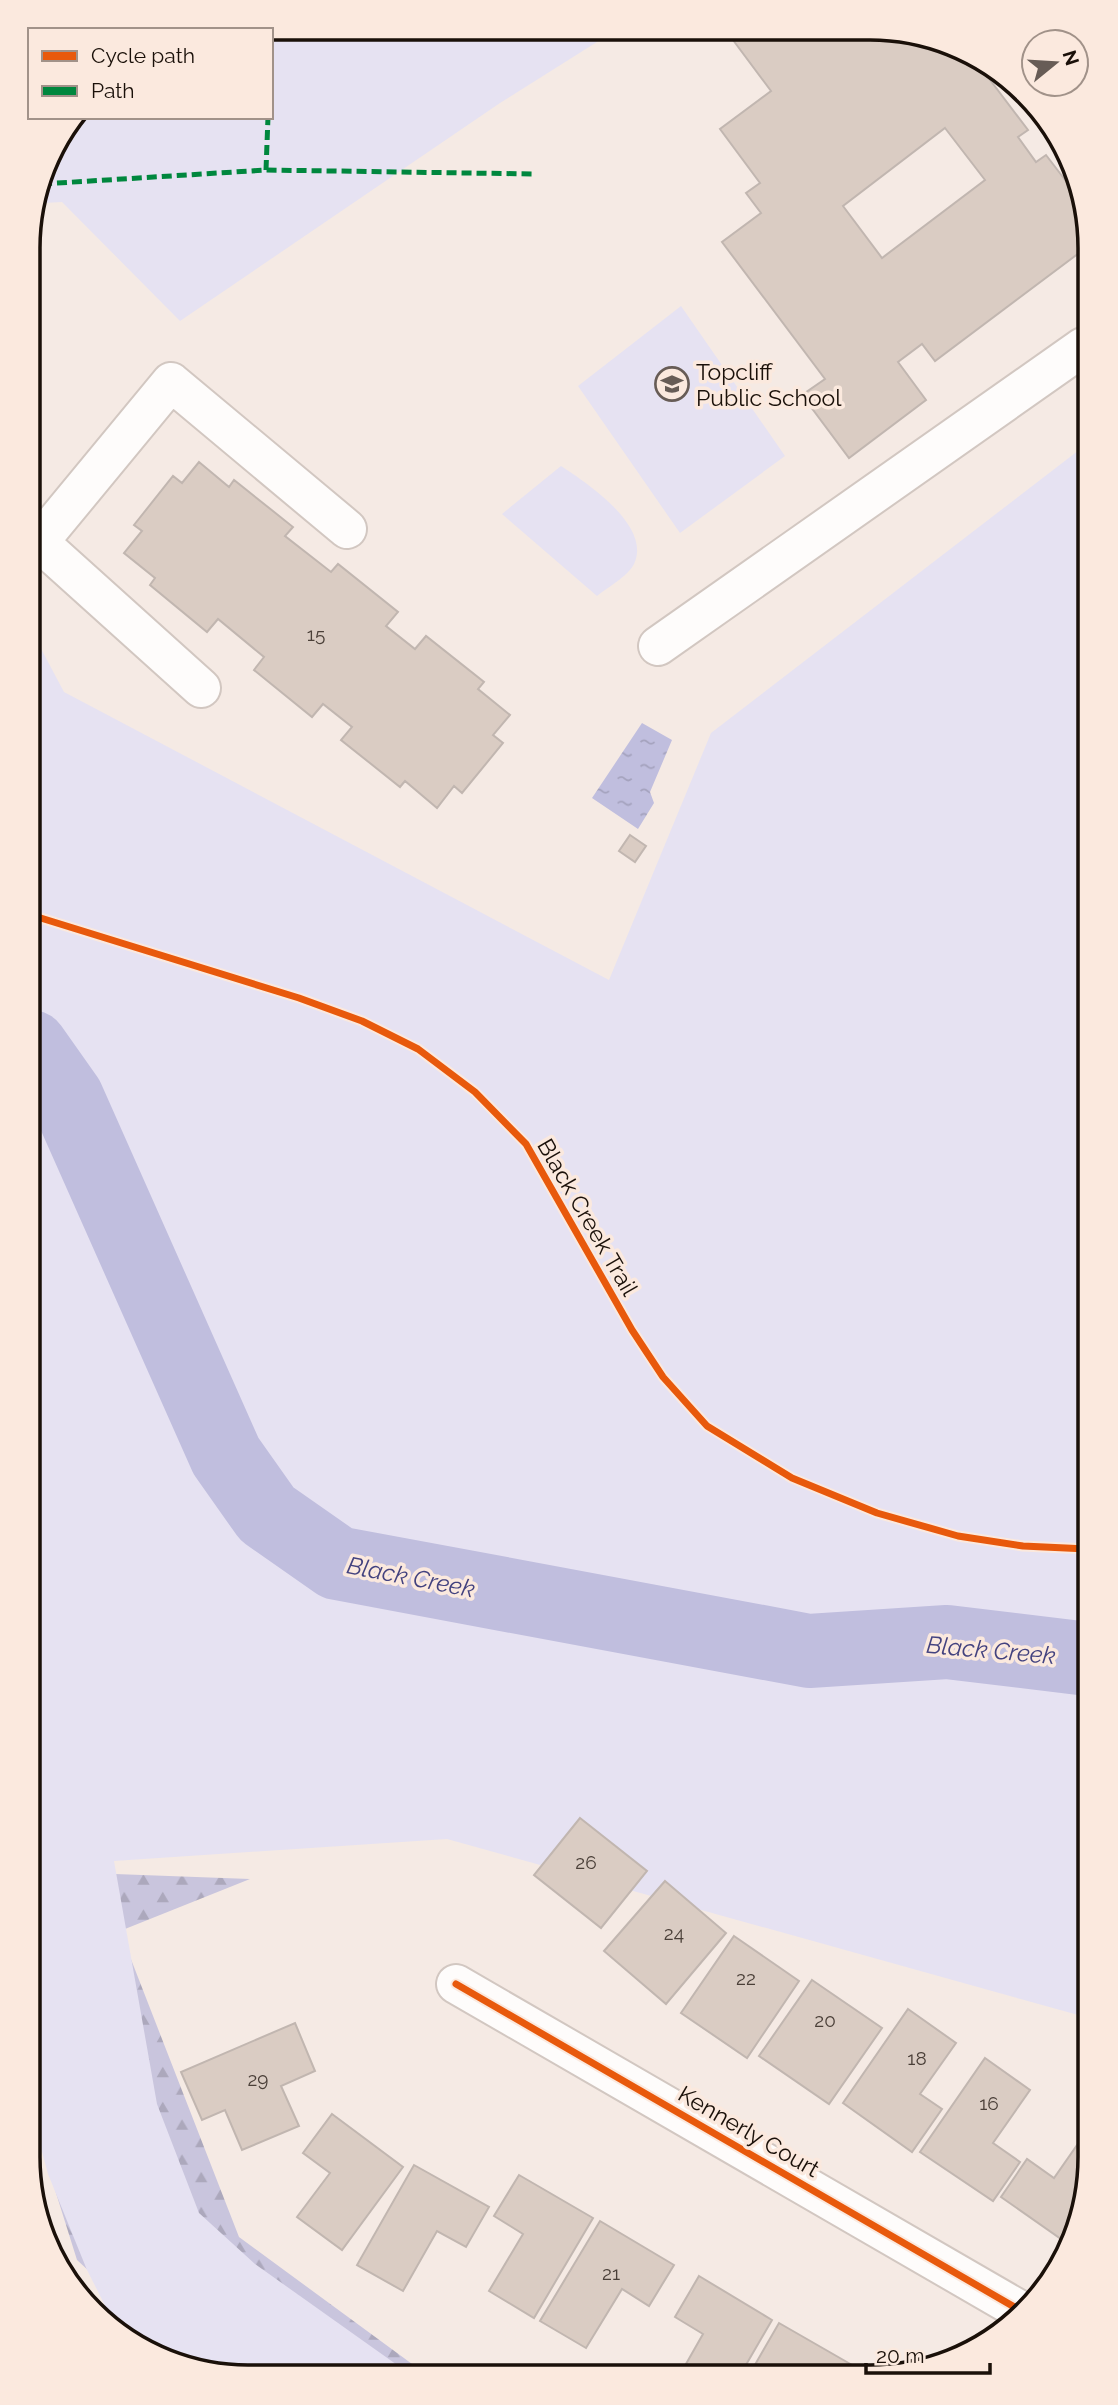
<svg xmlns="http://www.w3.org/2000/svg" width="1118" height="2405" font-family="Raleway,sans-serif">
  <style>
    .forest { fill: url(#forest-firs) }
    .green { fill: #e6e2f2 }
    .water { fill: url(#water-ripples) }
    .lines { fill: none; stroke-linecap: round; stroke-linejoin: round }
    .river { stroke: #c0bede; stroke-width: 74 }
    .building { fill: #daccc3; stroke: #c1b6b0; stroke-width: 2; fill-rule: evenodd }
    .minor-casing { stroke: #d2c7c1; stroke-width: 42 }
    .minor { stroke: #fefcfb; stroke-width: 38 }
    .quiet { stroke: #00873e; stroke-width: 5; stroke-dasharray: 10 5; stroke-linecap: butt }
    .cycleway-casing { stroke: #fbe9de; stroke-width: 11 }
    .cycleway { stroke: #e8590c; stroke-width: 7 }
    .labels { text-anchor: middle; dominant-baseline: central; stroke-width: 7; stroke-linejoin: round; paint-order: stroke }
    .number-label { font-size: 19px; fill: #4a3f38 }
    .poi-label { font-size: 23px; fill: #1a1009; stroke: #fbe9de; text-anchor: start }
    .street-label { font-size: 23px; fill: #1a1009; stroke: #fbe9de }
    .water-label { font-size: 24px; font-style: italic; fill: #43427f; stroke: #fbe9de }
    .rim { fill: none; stroke: #1a1009; stroke-width: 3.5 }
  </style>
  <defs>
    <pattern id="forest-firs" width="22" height="20" patternUnits="userSpaceOnUse" patternTransform="scale(1.75)"><rect width="22" height="20" fill="#c9c5dd"/><path d="M5 1l3.5 6h-7zM16 11l3.5 6h-7z" fill="#aca8bc"/></pattern>
    <pattern id="water-ripples" width="26" height="14" patternUnits="userSpaceOnUse" patternTransform="scale(1.75)"><rect width="26" height="14" fill="#c0bede"/><path d="M2 4q2-2 4 0t4 0M15 11q2-2 4 0t4 0" fill="none" stroke="#a4a2bd"/></pattern>
  </defs>
  <rect width="100%" height="100%" fill="#f5eae4"/>
  <!-- forest -->
  <path class="forest" d="M34 1871 250 1879 120 1931 239 2237 423 2372 205 2373 192 2366 77 2260 35 2126Z"/>
  <!-- green -->
  <g class="green">
    <path d="M248 28 616 30 500 103 180 321 62 202 44 203 38 197 51 150 76 117H271V30H239Z"/>
    <path d="M681 306 785 456 680 533 578 386Z"/>
    <path d="M1083 447 1089 2018 447 1839 114 1861 157 2104 199 2213 255 2264 407 2372 205 2373 117 2329 87 2270 48 2174 35 2126 30 628 64 692 609 980 711 733Z"/>
    <path d="M561 466C587 483 652 526 634 564 628 576 607 588 597 596L502 514Z"/>
  </g>
  <!-- water -->
  <path class="water" d="M642 723 672 740 650 792 654 803 638 829 592 798Z"/>
  <g class="lines">
    <!-- river -->
    <path class="river" d="M31 1047 67 1098 226 1456 267 1514 337 1563 809 1651 947 1642 1088 1659"/>
  </g>
  <!-- building -->
  <g class="building">
    <path d="M736 31 913 32 978 64 1028 130 1018 137 1036 162 1046 155 1082 202 1083 250 935 361 922 344 898 362 926 400 849 458 802 395 825 379 722 242 761 213 746 193 760 183 720 129 771 91 730 36ZM945 128 985 180 882 258 843 206Z"/>
    <path d="M199 462 229 487 234 480 293 527 285 536 331 572 338 564 398 612 386 626 415 649 426 636 484 682 478 689 510 715 493 735 503 743 462 793 454 786 437 808 405 781 400 787 341 740 352 727 323 704 312 717 254 670 264 657 218 619 207 632 150 585 155 578 124 553 142 531 134 525 173 476 182 483Z"/>
    <path d="M630 835 646 846 635 862 619 851Z"/>
    <path d="M580 1818 647 1871 601 1928 534 1875Z"/>
    <path d="M665 1881 726 1933 666 2004 604 1951Z"/>
    <path d="M734 1936 799 1981 747 2058 681 2013Z"/>
    <path d="M812 1980 882 2028 829 2104 759 2056Z"/>
    <path d="M908 2009 956 2043 920 2094 942 2109 912 2152 843 2103Z"/>
    <path d="M295 2023 315 2071 281 2086 299 2126 242 2150 225 2110 202 2120 181 2072Z"/>
    <path d="M985 2058 1030 2090 993 2143 1020 2162 993 2201 920 2152Z"/>
    <path d="M332 2114 403 2167 342 2250 297 2217 330 2173 303 2153Z"/>
    <path d="M1089 2128V2172L1071 2246 1001 2197 1027 2159 1054 2178Z"/>
    <path d="M414 2165 489 2207 466 2247 437 2231 403 2291 357 2265Z"/>
    <path d="M519 2175 593 2218 534 2318 489 2291 523 2234 494 2216Z"/>
    <path d="M600 2221 674 2265 649 2306 622 2289 586 2348 540 2321Z"/>
    <path d="M699 2276 772 2320 743 2370 682 2371 703 2334 675 2317Z"/>
    <path d="M779 2323 859 2369V2370H752Z"/>
  </g>
  <g class="lines">
    <!-- minor casing -->
    <g class="minor-casing">
      <g id="minor">
        <path d="M30 534 201 688"/>
        <path d="M39 542 171 382 347 529"/>
        <path d="M658 646 1083 347"/>
        <path d="M456 1984 1023 2312"/>
      </g>
    </g>
    <!-- minor -->
    <use href="#minor" class="minor"/>
    <!-- quiet -->
    <g class="quiet">
      <path d="M271 41 276 28"/>
      <path d="M266 170 268 117"/>
      <path d="M42 184 266 170 535 174"/>
    </g>
    <!-- cycleway casing -->
    <g class="cycleway-casing">
      <g id="cycleway">
        <path d="M31 915 299 998 362 1021 418 1049 475 1092 526 1144 632 1330 663 1377 707 1426 792 1478 877 1513 958 1536 1023 1546 1087 1549"/>
        <path d="M456 1984 1023 2312"/>
      </g>
    </g>
    <!-- cycleway -->
    <use href="#cycleway" class="cycleway"/>
  </g>
  <!-- icons -->
  <defs>
    <g id="school-ring" transform="scale(1.75)"><circle r="9.5" fill="#fbe9de" stroke="#675c56" stroke-width="1.5"/><path d="M0-5L7-2L0 1L-7-2ZM-4 1L0 2.5L4 1V4Q0 6-4 4Z" fill="#675c56"/></g>
  </defs>
  <g fill-rule="evenodd">
    <use href="#school-ring" x="672" y="384"/>
  </g>
  <g class="labels">
    <!-- number labels -->
    <g class="number-label">
      <text x="316" y="634">15</text>
      <text x="586" y="1862">26</text>
      <text x="674" y="1933">24</text>
      <text x="746" y="1978">22</text>
      <text x="825" y="2020">20</text>
      <text x="917" y="2058">18</text>
      <text x="258" y="2079">29</text>
      <text x="989" y="2103">16</text>
      <text x="611" y="2273">21</text>
    </g>
    <!-- poi labels -->
    <g class="poi-label">
      <text x="696" y="371">Topcliff<tspan x="696" dy="26">Public School</tspan></text>
    </g>
    <!-- street labels -->
    <g class="street-label">
      <text transform="translate(588 1217) rotate(60)">Black Creek Trail</text>
      <text transform="translate(749 2131) rotate(30)">Kennerly Court</text>
    </g>
    <!-- water labels -->
    <g class="water-label">
      <text transform="translate(411 1577) rotate(11)">Black Creek</text>
      <text transform="translate(991 1650) rotate(5)">Black Creek</text>
    </g>
  </g>
  <!-- crop -->
  <path d="M0 0H1118V2405H0ZM248 40H870A208 208 0 0 1 1078 248V2157A208 208 0 0 1 870 2365H248A208 208 0 0 1 40 2157V248A208 208 0 0 1 248 40Z" fill="#fbe9de" fill-rule="evenodd"/>
  <path class="rim" d="M248 40H870A208 208 0 0 1 1078 248V2157A208 208 0 0 1 870 2365H248A208 208 0 0 1 40 2157V248A208 208 0 0 1 248 40Z"/>
  <!-- legend -->
  <rect x="28" y="28" width="245" height="91" fill="#fbe9de" stroke="#a19289" stroke-width="2"/>
  <rect x="42" y="51" width="35" height="10" fill="#e8590c" stroke="#a19289" stroke-width="2"/>
  <text x="91" y="63" font-size="21" fill="#1a1009">Cycle path</text>
  <rect x="42" y="86" width="35" height="10" fill="#00873e" stroke="#a19289" stroke-width="2"/>
  <text x="91" y="98" font-size="21" fill="#1a1009">Path</text>
  <!-- north arrow -->
  <g transform="translate(1055 63) rotate(72)"><circle r="33" fill="#fbe9de" stroke="#a19289" stroke-width="2"/>
  <path d="M0-5L12 26L0 18L-12 26Z" fill="#675c56"/>
  <text y="-10" font-size="19" font-weight="bold" text-anchor="middle" fill="#1a1009">N</text>
  </g>
  <!-- scale -->
  <path d="M866 2363v10h124v-10" fill="none" stroke="#1a1009" stroke-width="3.5"/>
  <text x="876" y="2363" font-size="21" fill="#1a1009" stroke="#fbe9de" stroke-width="5" paint-order="stroke">20 m</text>
</svg>
